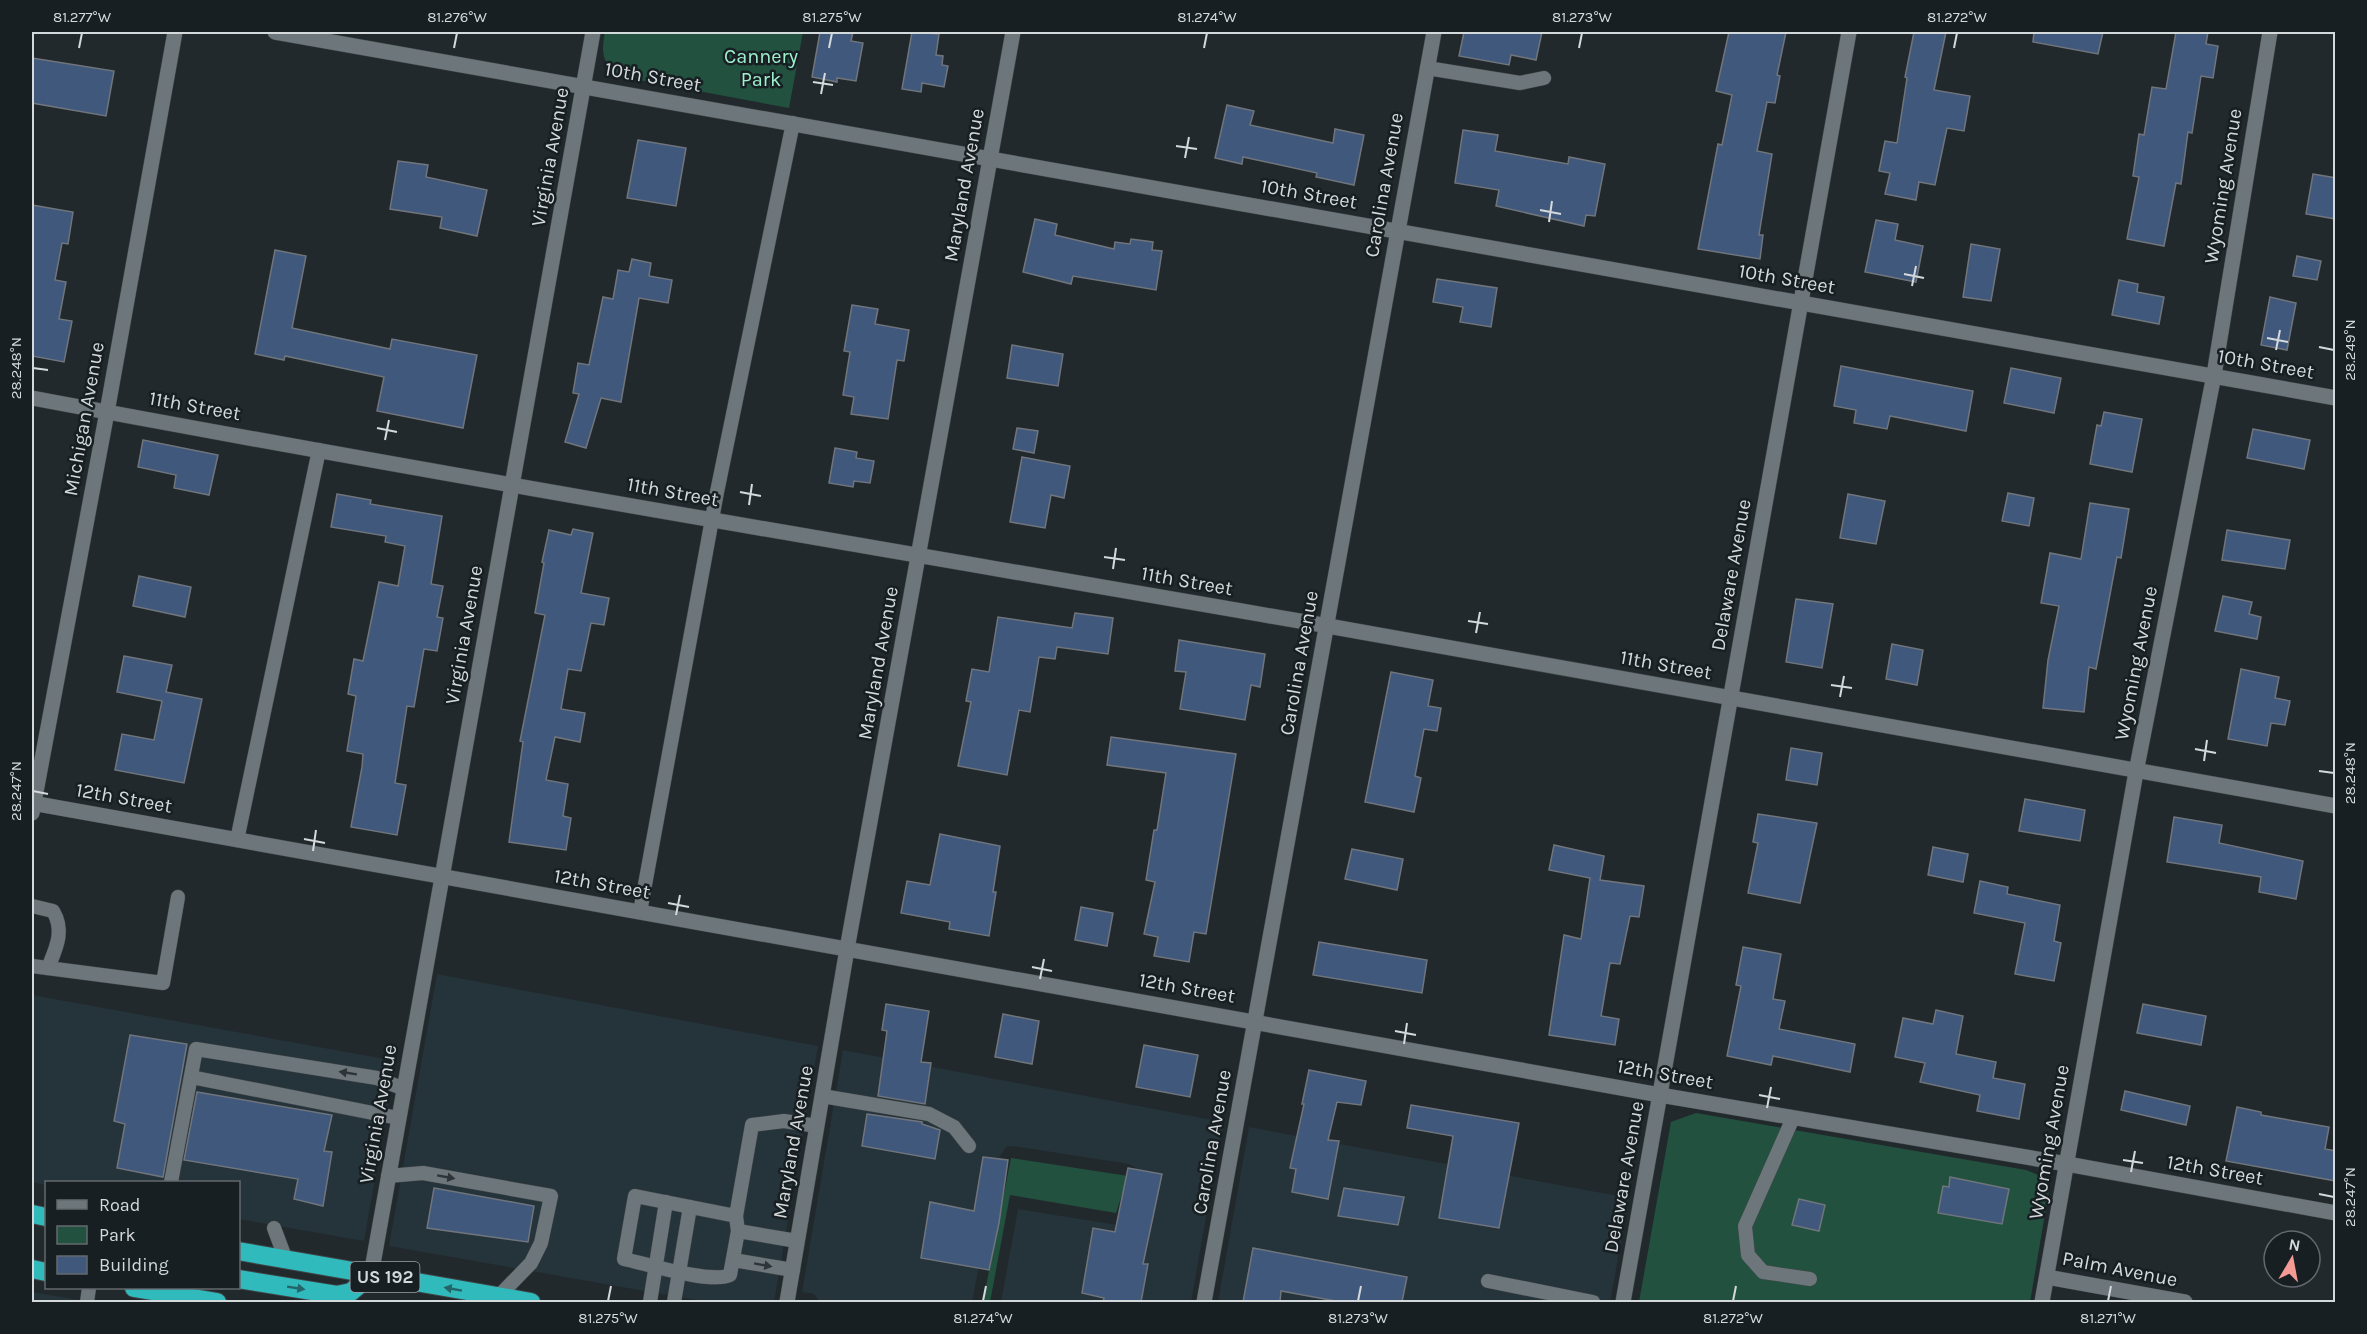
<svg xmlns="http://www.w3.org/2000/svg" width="2367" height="1334" font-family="Karla,sans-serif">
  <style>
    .built { fill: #25333a }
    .green { fill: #22523f }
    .building { fill: #40587c; stroke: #70757c; stroke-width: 1.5 }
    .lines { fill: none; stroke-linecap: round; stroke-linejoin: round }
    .lane-casing { stroke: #3f4648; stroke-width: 15 }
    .street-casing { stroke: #3f4648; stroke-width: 16 }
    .secondary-casing { stroke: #3f4648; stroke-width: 16 }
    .highway-casing { stroke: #3f4648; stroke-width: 20 }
    .lane { stroke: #6d767a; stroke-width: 14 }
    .street { stroke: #6d767a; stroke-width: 15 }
    .secondary { stroke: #6d767a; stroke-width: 15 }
    .highway { stroke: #31babc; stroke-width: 18 }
    .oneway { fill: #2d3539 }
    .oneway2 { fill: #236568 }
    .ticks { fill: none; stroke: #d4d9db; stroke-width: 2 }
    .labels { text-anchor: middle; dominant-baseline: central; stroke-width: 5; stroke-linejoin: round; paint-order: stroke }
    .shield { fill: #181f23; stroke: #9ca1a4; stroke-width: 1.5 }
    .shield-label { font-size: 18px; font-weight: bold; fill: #d4d9db }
    .park-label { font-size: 20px; fill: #9df0cb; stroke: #181f23 }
    .street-label { font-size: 20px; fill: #d4d9db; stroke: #181f23 }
    .neatline { fill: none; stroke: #d4d9db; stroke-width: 2 }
    .ticks-label { font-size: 15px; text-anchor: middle; fill: #d4d9db }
  </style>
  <rect width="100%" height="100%" fill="#21292d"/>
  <!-- built -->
  <g class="built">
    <path d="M437 974 818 1046 774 1302H707L389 1246Z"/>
    <path d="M32 995 396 1061 364 1241 239 1219 238 1182H46V1185L32 1182Z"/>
    <path d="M843 1050 1223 1122 1191 1302H1001L1018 1209 1117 1225 1139 1176 1136 1168 1129 1164 1013 1146 1006 1147 1000 1156 972 1302H820L814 1294 802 1292Z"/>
    <path d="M1249 1127 1629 1198 1610 1302H1218Z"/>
    <path d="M32 1292 91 1302H32Z"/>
  </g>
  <!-- green -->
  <g class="green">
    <path d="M605 32H803L789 108 617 76C602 60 601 53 605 32Z"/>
    <path d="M1696 1113 2026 1170 2038 1175 2049 1190 2030 1302H1639L1671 1122Z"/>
    <path d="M1011 1158 1128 1176 1116 1213 1010 1195 990 1302H983Z"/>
  </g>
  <!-- building -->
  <g class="building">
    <path d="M820 32H853L851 41 863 43 856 81 837 78V82L812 77Z"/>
    <path d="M912 32 939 34 936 55 943 56 942 65 948 66 944 87 922 83 921 92 902 89Z"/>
    <path d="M1464 32H1542L1536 60 1511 55 1509 65 1459 56Z"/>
    <path d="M1729 32H1786L1777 75 1780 76 1775 103 1767 102 1757 151 1772 154 1759 235H1763L1760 259 1698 249 1718 144 1722 145 1732 95 1716 91Z"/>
    <path d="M1914 32H1946L1934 90 1970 96 1964 131 1947 128 1935 185 1919 182 1916 200 1885 194 1890 173 1879 171 1885 141 1897 143 1907 78 1905 77Z"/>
    <path d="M2034 32H2103L2098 54 2033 42Z"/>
    <path d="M2176 32H2208L2206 44 2218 46 2213 78 2201 76 2192 133 2188 132 2181 184 2176 183 2164 246 2127 239 2139 177 2133 176 2139 134 2144 135 2152 87 2166 89Z"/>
    <path d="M32 58 114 71 106 116 32 103Z"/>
    <path d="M1227 105 1254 111 1250 125 1333 143 1335 129 1364 135 1354 185 1316 177 1317 173 1243 157 1242 164 1215 158Z"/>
    <path d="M1463 130 1498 135 1495 151 1568 164 1569 157 1605 164 1595 216 1586 215 1584 226 1496 206 1499 190 1455 183Z"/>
    <path d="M638 140 686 148 676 206 627 198Z"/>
    <path d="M398 161 428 165 426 177 487 190 477 236 440 228 442 217 390 209Z"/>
    <path d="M2313 174 2336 178V219L2306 214Z"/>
    <path d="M32 205 73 212 68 244 62 243 55 280 66 282 59 319 72 321 64 362 32 356Z"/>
    <path d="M1035 219 1057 224 1055 235 1114 249 1115 242 1130 244 1131 239 1153 242 1152 250 1162 251 1156 290 1073 276 1071 284 1023 272Z"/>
    <path d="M1876 220 1898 224 1895 240 1923 246 1916 282 1865 272Z"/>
    <path d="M1971 244 2000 249 1991 301 1963 297Z"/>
    <path d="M275 250 306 256 292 328 390 349 392 339 477 355 463 428 377 411 384 377 285 356 284 360 255 354Z"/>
    <path d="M2297 256 2321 261 2317 280 2293 276Z"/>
    <path d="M632 259 651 263 649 276 672 280 668 303 639 298 621 402 601 398 586 448 565 442 579 394 573 393 578 363 589 365 603 297 613 299 618 270 629 272Z"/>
    <path d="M1437 279 1497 288 1491 327 1460 322 1463 307 1433 302Z"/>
    <path d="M2119 280 2138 284 2137 292 2164 297 2159 324 2112 315Z"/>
    <path d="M2270 297 2296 303 2287 350 2261 345Z"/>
    <path d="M852 305 878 309 875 324 909 330 904 361 897 360 888 419 851 414 854 397 843 395 850 352 844 351Z"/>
    <path d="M1012 345 1063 354 1058 386 1007 378Z"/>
    <path d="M1841 366 1973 391 1966 431 1890 416 1887 429 1854 423 1856 410 1834 406Z"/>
    <path d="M2011 368 2061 378 2054 413 2004 403Z"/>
    <path d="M2104 412 2142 419 2132 472 2090 464 2097 425 2101 426Z"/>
    <path d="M1017 428 1038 431 1034 453 1013 449Z"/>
    <path d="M2253 429 2310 440 2304 469 2247 458Z"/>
    <path d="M143 440 218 455 209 495 174 488 176 475 138 467Z"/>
    <path d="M835 448 857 452 856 458 874 461 870 483 854 481 853 487 829 483Z"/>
    <path d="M1022 457 1070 466 1064 498 1051 495 1045 528 1010 522Z"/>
    <path d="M2008 493 2034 498 2029 526 2002 521Z"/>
    <path d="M337 494 371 500 370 504 442 516 431 584 443 586 437 617 443 618 437 651 424 649 414 707 407 706 395 783 406 785 397 835 351 827 362 767 363 754 347 751 356 696 348 694 354 659 363 661 379 582 398 586 405 546 385 542 386 536 331 527Z"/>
    <path d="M1848 494 1885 501 1876 544 1840 538Z"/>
    <path d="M2090 503 2129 509 2121 558 2117 557 2096 669 2089 667 2084 712 2043 708 2048 660 2059 606 2041 603 2050 553 2081 559Z"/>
    <path d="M573 529 593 533 581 593 609 598 604 625 591 623 581 671 568 669 561 709 585 713 580 742 555 737 546 780 568 784 563 816 571 818 566 850 509 842 523 742 520 741 545 615 535 613 544 563 542 562 549 530 571 535Z"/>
    <path d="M2227 530 2290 540 2285 569 2222 560Z"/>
    <path d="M139 576 191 587 185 617 133 606Z"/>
    <path d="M2223 596 2252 602 2249 614 2261 617 2257 639 2215 631Z"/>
    <path d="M1796 599 1833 604 1822 668 1786 662Z"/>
    <path d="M1075 613 1113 618 1108 654 1057 647 1055 659 1039 657 1030 712 1019 710 1007 775 958 766 971 702 966 701 972 669 989 672 998 617 1072 628Z"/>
    <path d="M1179 640 1265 654 1260 687 1251 685 1245 720 1180 709 1186 672 1175 671Z"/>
    <path d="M1892 644 1923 650 1917 685 1886 679Z"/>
    <path d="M124 656 172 665 166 692 202 699 184 783 115 770 122 734 154 740 162 701 117 692Z"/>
    <path d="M2241 669 2279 677 2275 698 2290 701 2285 725 2271 723 2267 746 2228 739Z"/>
    <path d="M1391 672 1433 680 1428 706 1441 708 1437 731 1424 729 1415 776 1421 778 1414 812 1365 802Z"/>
    <path d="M1111 737 1236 754 1206 934 1194 932 1189 962 1154 956 1158 937 1144 934 1155 882 1146 880 1154 830H1157L1166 773 1107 765Z"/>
    <path d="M1791 748 1822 753 1817 785 1786 780Z"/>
    <path d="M2025 799 2085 810 2080 841 2019 831Z"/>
    <path d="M1758 814 1817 823 1800 903 1748 893 1758 843 1753 842Z"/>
    <path d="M2174 817 2222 825 2219 843 2303 861 2296 899 2259 892 2261 877 2167 862Z"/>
    <path d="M940 834 1000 846 993 892H996L989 936 949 929 950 922 901 913 907 881 930 885Z"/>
    <path d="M1554 845 1604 856 1600 880 1644 886 1639 917 1630 916 1620 964 1610 963 1601 1016 1619 1019 1615 1045 1549 1035 1564 935 1581 939 1590 878 1549 870Z"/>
    <path d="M1933 847 1968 854 1963 882 1928 875Z"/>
    <path d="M1352 849 1403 859 1397 890 1345 879Z"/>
    <path d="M1980 881 2008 887 2007 894 2060 905 2054 941 2061 943 2054 981 2015 974 2025 923 1974 913Z"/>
    <path d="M1081 907 1113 913 1107 946 1075 940Z"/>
    <path d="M1319 942 1427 960 1422 993 1313 975Z"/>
    <path d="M1743 947 1781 954 1773 999 1785 1001 1779 1029 1855 1044 1850 1072 1773 1056 1771 1065 1727 1056 1741 986 1736 985Z"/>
    <path d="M886 1004 929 1011 921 1062 931 1063 925 1104 878 1096 887 1031 882 1030Z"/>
    <path d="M2143 1004 2206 1016 2201 1045 2137 1033Z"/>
    <path d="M1936 1010 1963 1016 1956 1054 1996 1062 1993 1078 2025 1084 2019 1119 1977 1111 1980 1095 1920 1082 1925 1063 1895 1057 1903 1018 1933 1024Z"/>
    <path d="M1003 1014 1039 1021 1032 1064 995 1057Z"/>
    <path d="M130 1035 187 1044 163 1177 117 1168 125 1124 114 1121Z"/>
    <path d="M1144 1045 1198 1055 1190 1097 1136 1087Z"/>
    <path d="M1309 1070 1366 1081 1361 1105 1337 1102 1328 1140 1339 1141 1328 1199 1292 1192 1296 1169 1290 1168 1304 1104H1302Z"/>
    <path d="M2125 1091 2190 1106 2186 1125 2121 1110Z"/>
    <path d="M197 1092 332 1115 324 1151 332 1152 323 1206 294 1199 298 1179 184 1160Z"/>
    <path d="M1411 1105 1519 1123 1499 1228 1439 1218 1453 1136 1407 1128Z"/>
    <path d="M2237 1107 2261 1112V1115L2329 1127 2325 1149 2336 1151V1181L2226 1161Z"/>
    <path d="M867 1114 922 1122V1124L940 1130 935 1159 862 1146Z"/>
    <path d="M983 1157 1008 1160 999 1223 989 1270 921 1258 930 1202 974 1211Z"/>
    <path d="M1128 1168 1162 1174 1143 1264H1148L1141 1302H1103L1104 1298 1082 1293 1093 1228 1115 1232Z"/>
    <path d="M1950 1177 2009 1189 2002 1224 1938 1213 1943 1186 1949 1187Z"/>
    <path d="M434 1188 534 1206 528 1242 427 1228Z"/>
    <path d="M1344 1188 1404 1197 1398 1225 1338 1216Z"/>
    <path d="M1799 1199 1825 1205 1819 1231 1792 1225Z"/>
    <path d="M1253 1248 1407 1277 1402 1302H1341L1281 1291 1280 1302H1243Z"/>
  </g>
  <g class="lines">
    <!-- lane casing -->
    <g class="lane-casing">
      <g id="lane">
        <path d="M1427 68 1520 83 1544 78"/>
        <path d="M237 840 319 450"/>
        <path d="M32 906 53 911C65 931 56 948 48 968"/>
        <path d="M640 912 717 492 793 123"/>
        <path d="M32 966 163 983 178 897"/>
        <path d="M191 1077 398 1118"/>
        <path d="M822 1096 929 1114 954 1127 969 1146"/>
        <path d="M1793 1118 1745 1226 1748 1255 1763 1272 1810 1279"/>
        <path d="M388 1176 423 1173 551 1196 541 1243 531 1263 498 1297"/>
        <path d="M171 1182 196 1049 377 1078 404 1089"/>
        <path d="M736 1216 738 1231 730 1275C711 1284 647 1264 624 1259L635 1196 736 1216 752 1125 784 1121 817 1126"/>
        <path d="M274 1228 286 1260"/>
        <path d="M738 1231 797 1241"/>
        <path d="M733 1260 793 1270"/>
        <path d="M1488 1281 1593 1302"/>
        <path d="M87 1302 89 1288"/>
        <path d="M650 1302 666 1202"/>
        <path d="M674 1302 690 1207"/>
      </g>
    </g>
    <!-- street casing -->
    <g class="street-casing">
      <g id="street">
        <path d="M32 398C463 479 896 551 1328 626 1664 684 1999 749 2336 806"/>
        <path d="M32 803 1660 1095 2067 1164 2336 1213"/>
        <path d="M32 813 107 412 175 32"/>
        <path d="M371 1275 593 32"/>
        <path d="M2047 1277 2185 1302"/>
        <path d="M787 1302 847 949 1013 32"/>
        <path d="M1204 1302 1434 32"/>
        <path d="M1623 1302 1849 32"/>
        <path d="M2042 1302 2136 772 2214 375 2270 32"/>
      </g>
    </g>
    <!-- secondary casing -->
    <g class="secondary-casing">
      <path id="secondary" d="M275 32 2336 398"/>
    </g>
    <!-- highway casing -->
    <g class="highway-casing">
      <g id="highway">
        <path d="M32 1214 46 1217"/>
        <path d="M238 1251 531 1302"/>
        <path d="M32 1269 46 1272"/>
        <path d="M238 1279 337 1295 351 1292 371 1275"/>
        <path d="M134 1288 217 1302"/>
      </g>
    </g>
    <!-- lane -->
    <use href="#lane" class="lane"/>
    <!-- street -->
    <use href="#street" class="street"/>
    <!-- secondary -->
    <use href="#secondary" class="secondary"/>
    <!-- highway -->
    <use href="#highway" class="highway"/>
  </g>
  <!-- one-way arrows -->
  <defs><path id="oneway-solid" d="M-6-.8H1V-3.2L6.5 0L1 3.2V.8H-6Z" transform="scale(1.5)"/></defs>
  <g class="oneway">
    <use href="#oneway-solid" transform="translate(348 1073) rotate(-171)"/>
    <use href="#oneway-solid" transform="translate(446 1177) rotate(10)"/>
    <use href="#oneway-solid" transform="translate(763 1265) rotate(10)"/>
  </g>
  <g class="oneway2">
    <use href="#oneway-solid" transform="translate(296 1288) rotate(9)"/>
    <use href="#oneway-solid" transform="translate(453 1289) rotate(-170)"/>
  </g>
  <!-- ticks -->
  <path class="ticks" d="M79 48 82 33M454 48 457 33M829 48 832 33M1204 48 1207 33M1579 48 1582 33M1954 48 1957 33M813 82 833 85M821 94 825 73M1176 146 1197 149M1185 158 1189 137M1540 210 1561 214M1549 222 1552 201M1904 274 1924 278M1912 286 1916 266M2267 338 2288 342M2319 347 2334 350M2276 350 2280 330M33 368 48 370M377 428 397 432M385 440 389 420M740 492 761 496M749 505 752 484M1104 557 1125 560M1113 569 1116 548M1468 621 1488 624M1476 633 1480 612M1831 685 1852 688M1840 697 1844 676M2195 749 2216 753M2204 761 2207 740M2319 771 2334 773M33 791 48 794M304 839 325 843M313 851 316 830M668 903 689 907M676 915 680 895M1032 967 1052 971M1040 979 1044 959M1395 1031 1416 1035M1404 1044 1407 1023M1759 1095 1780 1099M1767 1108 1771 1087M2123 1160 2143 1163M2131 1172 2135 1151M2319 1194 2334 1197M608 1301 611 1286M983 1301 986 1286M1358 1301 1361 1286M1733 1301 1736 1286M2108 1301 2111 1286"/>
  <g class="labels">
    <!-- shield labels -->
    <rect class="shield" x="350.5" y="1262" width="69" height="30" rx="4.5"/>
    <g class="shield-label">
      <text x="385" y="1277">US 192</text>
    </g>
    <!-- park labels -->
    <g class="park-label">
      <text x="761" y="56">Cannery<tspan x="761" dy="23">Park</tspan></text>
    </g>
    <!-- street labels -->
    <g class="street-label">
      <text transform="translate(653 77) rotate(10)">10th Street</text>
      <text transform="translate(550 157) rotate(-80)">Virginia Avenue</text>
      <text transform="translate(964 185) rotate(-80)">Maryland Avenue</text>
      <text transform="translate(1384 185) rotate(-80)">Carolina Avenue</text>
      <text transform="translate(2223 186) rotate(-81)">Wyoming Avenue</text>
      <text transform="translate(1309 194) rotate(10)">10th Street</text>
      <text transform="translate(1787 279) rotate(10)">10th Street</text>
      <text transform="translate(2266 364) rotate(10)">10th Street</text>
      <text transform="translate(195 406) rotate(10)">11th Street</text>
      <text transform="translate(84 419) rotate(-80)">Michigan Avenue</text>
      <text transform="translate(673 492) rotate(10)">11th Street</text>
      <text transform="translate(1731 575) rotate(-80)">Delaware Avenue</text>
      <text transform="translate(1187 581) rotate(10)">11th Street</text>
      <text transform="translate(464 635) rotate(-80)">Virginia Avenue</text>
      <text transform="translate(878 663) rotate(-80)">Maryland Avenue</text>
      <text transform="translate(1299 663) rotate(-80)">Carolina Avenue</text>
      <text transform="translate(2136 663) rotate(-79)">Wyoming Avenue</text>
      <text transform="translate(1666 665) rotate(10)">11th Street</text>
      <text transform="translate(124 798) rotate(10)">12th Street</text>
      <text transform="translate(602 884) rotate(10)">12th Street</text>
      <text transform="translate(1187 988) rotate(10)">12th Street</text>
      <text transform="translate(1665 1074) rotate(10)">12th Street</text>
      <text transform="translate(378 1114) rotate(-80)">Virginia Avenue</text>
      <text transform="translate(793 1142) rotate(-80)">Maryland Avenue</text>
      <text transform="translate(1212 1142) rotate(-80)">Carolina Avenue</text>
      <text transform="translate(2049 1142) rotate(-80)">Wyoming Avenue</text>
      <text transform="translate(2215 1170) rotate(10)">12th Street</text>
      <text transform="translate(1624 1177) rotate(-80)">Delaware Avenue</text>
      <text transform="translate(2120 1269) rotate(11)">Palm Avenue</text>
    </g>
  </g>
  <!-- border -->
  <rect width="2367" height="1334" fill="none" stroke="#181f23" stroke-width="66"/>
  <!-- legend -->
  <rect x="45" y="1181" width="195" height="108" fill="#181f23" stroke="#63696d" stroke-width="1.5"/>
  <rect x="57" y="1200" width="30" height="9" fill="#6d767a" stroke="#63696d" stroke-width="1.5"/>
  <text x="99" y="1211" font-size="18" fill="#d4d9db">Road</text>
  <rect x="57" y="1226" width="30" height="18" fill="#22523f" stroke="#63696d" stroke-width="1.5"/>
  <text x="99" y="1241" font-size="18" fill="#d4d9db">Park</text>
  <rect x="57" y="1256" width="30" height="18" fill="#40587c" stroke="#63696d" stroke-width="1.5"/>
  <text x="99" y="1271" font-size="18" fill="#d4d9db">Building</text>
  <!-- north arrow -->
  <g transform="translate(2292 1259) rotate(10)"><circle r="28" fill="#181f23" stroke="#63696d" stroke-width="1.5"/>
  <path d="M0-4.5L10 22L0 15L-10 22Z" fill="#f59b96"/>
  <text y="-9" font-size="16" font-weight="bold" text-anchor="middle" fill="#d4d9db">N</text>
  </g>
  <rect x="33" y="33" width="2301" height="1268" class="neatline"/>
  <g class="ticks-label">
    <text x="82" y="22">81.277°W</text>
    <text x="457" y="22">81.276°W</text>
    <text x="832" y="22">81.275°W</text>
    <text x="1207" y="22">81.274°W</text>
    <text x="1582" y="22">81.273°W</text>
    <text x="1957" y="22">81.272°W</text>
    <text transform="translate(2350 350) rotate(-90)" y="5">28.249°N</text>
    <text transform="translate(16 368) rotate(-90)" y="5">28.248°N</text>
    <text transform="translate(2350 773) rotate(-90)" y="5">28.248°N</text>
    <text transform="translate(16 791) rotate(-90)" y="5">28.247°N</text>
    <text transform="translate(2350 1197) rotate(-90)" y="5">28.247°N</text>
    <text x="608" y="1323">81.275°W</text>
    <text x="983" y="1323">81.274°W</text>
    <text x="1358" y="1323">81.273°W</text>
    <text x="1733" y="1323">81.272°W</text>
    <text x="2108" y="1323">81.271°W</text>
  </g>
</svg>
